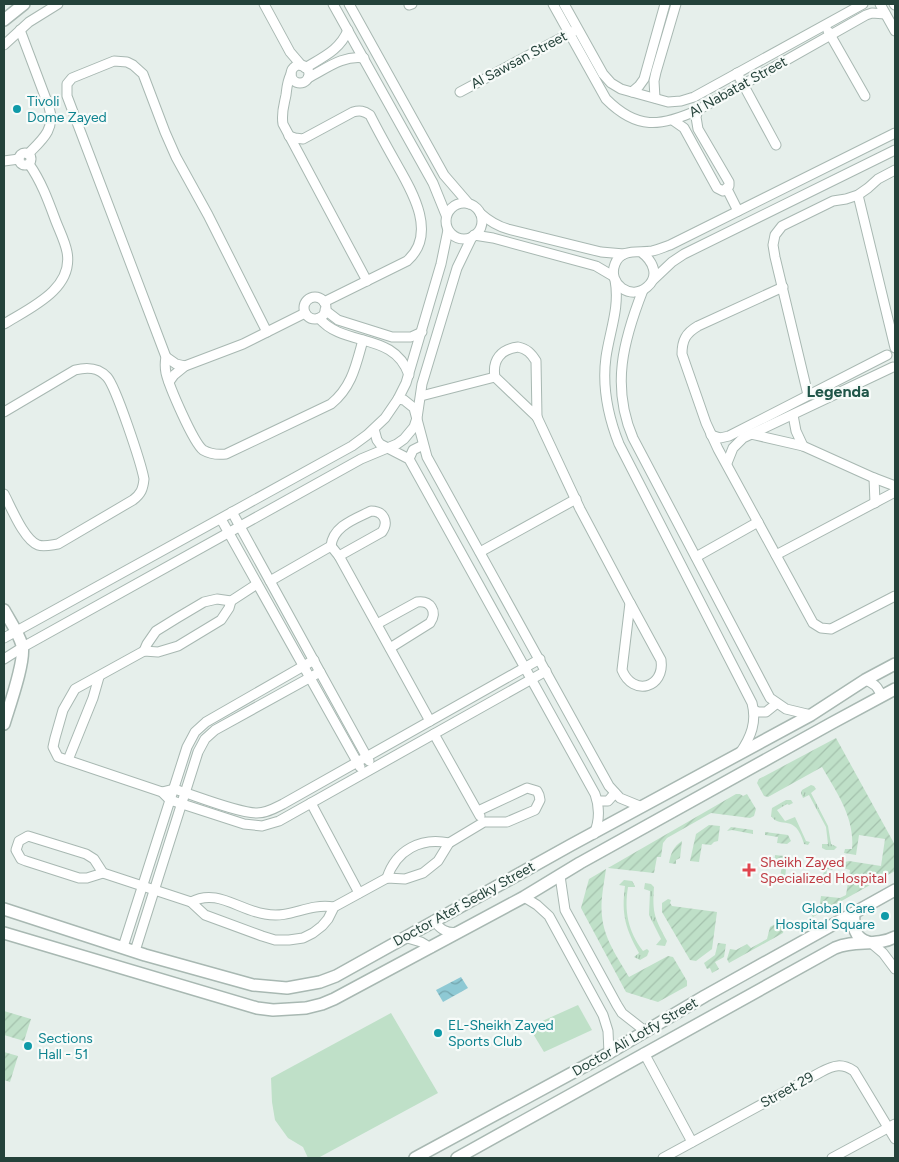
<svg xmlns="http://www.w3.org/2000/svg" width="899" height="1162" font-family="Figtree,sans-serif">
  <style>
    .grass { fill: url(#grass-tufts) }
    .park { fill: #bfe0c8 }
    .garden { fill: url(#garden-furrows) }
    .water { fill: url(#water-waves) }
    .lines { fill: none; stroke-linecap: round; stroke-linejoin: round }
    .minor-casing { stroke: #a8b8b2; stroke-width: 11 }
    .tertiary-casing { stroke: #a8b8b2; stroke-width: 14 }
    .minor { stroke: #fff; stroke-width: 9 }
    .tertiary { stroke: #fff; stroke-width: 11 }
    .culture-dot { fill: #0f9aa8; stroke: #f7fbf9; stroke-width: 2 }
    .health-dot { fill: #e0444e; stroke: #f7fbf9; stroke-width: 2 }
    .labels { text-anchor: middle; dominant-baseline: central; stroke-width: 4.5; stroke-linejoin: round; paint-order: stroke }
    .street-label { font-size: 14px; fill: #24423a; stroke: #f7fbf9 }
    .culture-label { font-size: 14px; fill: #0d838f; stroke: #f7fbf9; text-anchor: start }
    .health-label { font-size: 14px; fill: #be3a42; stroke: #f7fbf9; text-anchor: start }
    .quarter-label { font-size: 16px; font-weight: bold; fill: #1f5548; stroke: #f7fbf9 }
  </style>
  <defs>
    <pattern id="grass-tufts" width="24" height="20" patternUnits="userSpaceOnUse" patternTransform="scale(1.25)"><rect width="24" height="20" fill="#bfe0c8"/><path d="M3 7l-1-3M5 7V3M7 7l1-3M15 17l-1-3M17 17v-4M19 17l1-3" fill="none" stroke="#a4c1ad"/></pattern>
    <pattern id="garden-furrows" width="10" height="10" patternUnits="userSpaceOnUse" patternTransform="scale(1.25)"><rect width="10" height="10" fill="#bfe0c8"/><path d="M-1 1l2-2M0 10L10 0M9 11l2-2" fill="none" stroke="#a4c1ad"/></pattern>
    <pattern id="water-waves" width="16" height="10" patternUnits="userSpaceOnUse" patternTransform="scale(1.25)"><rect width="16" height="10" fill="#8ec9d4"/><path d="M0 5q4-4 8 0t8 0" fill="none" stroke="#74a5ad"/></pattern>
  </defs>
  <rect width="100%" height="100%" fill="#e6efeb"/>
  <!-- grass -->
  <g class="grass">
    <path d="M811 785 814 786 816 789 811 793 828 826 831 844 837 847 834 850H826L822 848V844H828L826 827 809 795 803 798 801 793 802 790Z"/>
    <path d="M786 800H791L793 803 789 805 787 804 777 810 785 821 795 817 806 841 810 842 808 845 804 844C795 812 781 830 771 816L772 808Z"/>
    <path d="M823 859H829L833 863V870L827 869 826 878 832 879 828 885 819 884 820 877H823L824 869 818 868 819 862Z"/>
    <path d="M624 880 632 881 635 886V887H628C624 911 628 931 643 951L647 949 649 951 647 956 640 960 634 957 639 953C626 929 621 915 625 886L619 885Z"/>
    <path d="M645 883 651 884 654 887C652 914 655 918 667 941L665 946 656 945 661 939 649 915 650 891 644 889Z"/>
  </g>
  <!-- park -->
  <g class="park">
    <path d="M578 1005 592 1030 544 1052 529 1027Z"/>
    <path d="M391 1013 438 1093 318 1158H308L303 1147 288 1138 275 1120 272 1102 271 1078Z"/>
  </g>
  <!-- garden -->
  <g class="garden">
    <path d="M836 738 895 845V871L813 917 811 914 819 910 821 896 840 898 846 895 850 870 843 868 845 862 849 861 881 866 885 839 859 835 856 855 844 853 845 849H852C855 818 837 793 822 767L768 797 764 796 757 783 759 779Z"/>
    <path d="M736 794H740L743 796 747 794 756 809 754 816 750 818 711 813 667 838 663 843 661 857H657L654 873 608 868Z"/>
    <path d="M709 825 720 826 718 841 714 842 711 845 702 844 699 862 690 861 696 834Z"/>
    <path d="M731 827 753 830V834L732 830 727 831Z"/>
    <path d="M765 832 788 835 791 841 787 844 777 843 778 837 765 835Z"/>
    <path d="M682 841 680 858 676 860V864L669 863C671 853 673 847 682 841Z"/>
    <path d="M775 855 784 856 787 859 785 879 782 882H779L782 866 774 865Z"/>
    <path d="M606 869C604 884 600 901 602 916 604 939 618 958 629 977L668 956 673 957 687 981V986L658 1002 626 992 581 908 589 879Z"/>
    <path d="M668 899 671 900 670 903 672 906 717 912 712 949 696 961 690 960 662 912V903Z"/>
    <path d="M777 923 778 924 781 923 784 928 783 933 729 963 727 959 730 949 736 950 747 944 751 948 767 939 770 927Z"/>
    <path d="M718 943 726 944 724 957 715 962 719 969 712 973 710 968 707 969 704 963 715 955Z"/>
    <path d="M4 1011 31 1019 24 1041 4 1035Z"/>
    <path d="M4 1052 18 1056 10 1082 4 1080Z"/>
  </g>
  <!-- water -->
  <path class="water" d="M461 977 468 988 443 1002 436 990Z"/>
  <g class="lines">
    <!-- minor casing -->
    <g class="minor-casing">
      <g id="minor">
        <path d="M264 4 290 52 302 66"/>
        <path d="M333 4 433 183 446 215"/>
        <path d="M349 4 444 175 469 204"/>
        <path d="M553 4 606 99C637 130 660 127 698 110L866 15 872 13 885 14"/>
        <path d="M564 4 603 74 611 83 621 89 668 102 681 101 694 97 863 4"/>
        <path d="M880 4 895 31"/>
        <path d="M894 4 895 5"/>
        <path d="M409 5 412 4"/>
        <path d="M20 30 49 107C56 129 42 140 28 154"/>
        <path d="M828 31 865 96"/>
        <path d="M4 45 29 22 58 4"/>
        <circle cx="300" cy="74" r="9"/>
        <path d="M305 68C323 57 340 50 348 30"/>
        <path d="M737 73 776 145"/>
        <path d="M291 74C287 82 287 87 286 95 284 105 281 113 283 124L367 281"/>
        <path d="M308 78C326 69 342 55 364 58"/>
        <path d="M460 92 574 31"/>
        <path d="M632 92 639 86 644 79 665 4"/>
        <path d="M655 98 654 81 656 72 676 4"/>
        <path d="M674 121 684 128 717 188 723 191 729 186V182L698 129 696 117 698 110"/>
        <path d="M289 136 295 138 303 139 353 112C360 110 364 111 370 115 378 131 387 147 396 163 412 191 438 234 407 261L324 302"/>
        <circle cx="25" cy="159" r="6"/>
        <path d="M4 161 19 159"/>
        <path d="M727 189 738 211"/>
        <path d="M858 195 895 348"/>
        <circle cx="464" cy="221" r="18"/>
        <path d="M480 213C489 221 497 226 508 229L601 252 624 254"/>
        <path d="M474 235 493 238 596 266 613 276"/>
        <path d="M641 252C653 261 660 276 647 287 631 301 607 284 615 264 621 248 638 253 652 251 658 250 664 247 670 245L895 133"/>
        <path d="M654 279 672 262 684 254 895 150"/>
        <path d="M615 280C620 307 610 330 606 357 602 386 608 416 619 444L752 703C757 722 751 737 740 753"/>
        <path d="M783 287 698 326C686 333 682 340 682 354L706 423 718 449 813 623 821 628 831 629 895 596"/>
        <path d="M643 290C623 341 611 387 633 438L770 698 786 709 811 715"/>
        <circle cx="315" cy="308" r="11"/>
        <path d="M325 310 338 320 392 337H411L422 332"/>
        <path d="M319 318C344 348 394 331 409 375"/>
        <path d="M4 324C30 308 74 289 67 252 65 241 59 230 55 219 48 200 41 181 29 164"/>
        <path d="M267 332 208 215 176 157 165 132 143 74 133 65 127 62 114 61 72 78 67 84V96L166 357C165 362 165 368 166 373 169 386 193 442 203 450 210 454 218 455 226 454L331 404C352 387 356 365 363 340"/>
        <path d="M518 347C527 349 531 353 536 361L537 417 495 377C492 360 501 349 518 347Z"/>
        <path d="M166 357 176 364 185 366"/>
        <path d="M169 382 174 375 185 366 243 344 305 313"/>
        <path d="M808 395 775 257 773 245 775 235 782 226 833 201 846 199 858 195 868 188 878 179 895 170"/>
        <path d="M421 396 495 377"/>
        <path d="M398 399 404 400 414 408 427 457 609 786 620 798 642 807"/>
        <path d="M4 412 75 370C87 367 98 367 107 377 116 387 141 463 144 479 143 489 141 494 133 500L58 544C51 545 44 547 38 545 24 540 11 507 4 494"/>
        <path d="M793 415 796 431 803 446"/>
        <path d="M537 417 580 509 630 603"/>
        <path d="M374 429 377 440 380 444 409 459 595 794C600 808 600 820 594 834"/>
        <path d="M751 434 803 446 874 478 895 486"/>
        <path d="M711 435 720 438 729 436 887 355"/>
        <path d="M409 459 413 450 423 445"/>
        <path d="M727 463 733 448 743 438 893 367"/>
        <path d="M874 478 875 503"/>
        <path d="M232 512 369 761"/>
        <path d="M221 519 360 767"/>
        <path d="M331 546C333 526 355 519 371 511 384 511 389 522 382 532L339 556"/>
        <path d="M480 552 576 499"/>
        <path d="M776 555 895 492"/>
        <path d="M696 557 758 522"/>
        <path d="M270 581 331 546 339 556 430 721"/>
        <path d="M231 601 229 608 221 620 178 646 158 652 144 651 75 689 63 710 55 738 53 747 58 757 162 792 170 800 244 824 262 826 279 821 546 671"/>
        <path d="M630 603 661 660C665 688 633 697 622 670Z"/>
        <path d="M377 624 417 602C430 600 438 611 430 623L390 648"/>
        <path d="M4 638 352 446 367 435 385 418 398 399 406 383 441 264 448 230"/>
        <path d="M144 651 147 644 156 631 177 618 204 602 217 599 231 601 257 584"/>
        <path d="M4 659 23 647 361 459 397 444 404 439 414 427 417 418 422 384 457 268 472 237"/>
        <path d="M865 680C874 683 879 687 881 697"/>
        <path d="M754 710 758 712H766L776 704"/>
        <path d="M434 734 480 816"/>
        <path d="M68 760 93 698 99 677"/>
        <path d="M162 792 174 789C194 795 238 813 257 813 267 813 275 808 283 804L540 659"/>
        <path d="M598 801H608L615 793"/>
        <path d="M311 803 359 893"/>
        <path d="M28 836 86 854 94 859 103 873 87 878H79L26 861 21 859 16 850 19 841Z"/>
        <path d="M103 873 191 902 205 915 262 936 275 940H289L303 938 313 933 322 926 328 919 334 907 387 878 405 879 423 873 438 861 449 843 484 822H507L535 810 540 800 539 795 537 791 527 788 478 811"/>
        <path d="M560 876 565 910 617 1005 622 1013 645 1031"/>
        <path d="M387 878C396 850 421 837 449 843"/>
        <path d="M524 897 537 905 549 916 603 1015 608 1031 609 1053"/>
        <path d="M191 902C217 888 238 910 265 914 292 919 306 903 334 907"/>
        <path d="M434 920C440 930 447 934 459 932"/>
        <path d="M404 937 421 942 431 948"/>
        <path d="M870 942 883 953 895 969"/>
        <path d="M123 947 187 747 195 732 206 722 314 660"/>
        <path d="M135 951 198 752 205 739 215 730 320 672"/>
        <path d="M644 1053 692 1142"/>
        <path d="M663 1158 821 1072C834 1065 842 1063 854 1071L895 1139"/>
        <path d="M832 1158 895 1124"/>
      </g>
    </g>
    <!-- tertiary casing -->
    <g class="tertiary-casing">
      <g id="tertiary">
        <path d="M4 20 24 4"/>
        <path d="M4 610C10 621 18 632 22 645 26 660 9 707 4 724"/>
        <path d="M4 909 145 955 253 985 287 988 320 982 336 976 571 845 811 715 865 680 895 664"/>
        <path d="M854 913C853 926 854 938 868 942"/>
        <path d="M4 933 257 1008 273 1010 306 1008 322 1004 334 999 524 897 580 863 832 723 895 689"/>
        <path d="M415 1158 609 1053 705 996 895 890"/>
        <path d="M457 1158 835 948C855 939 876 947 895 937"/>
      </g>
    </g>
    <!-- minor -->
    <use href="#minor" class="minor"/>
    <!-- tertiary -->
    <use href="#tertiary" class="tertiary"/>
  </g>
  <!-- markers -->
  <g class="culture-dot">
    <circle cx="17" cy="109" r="5"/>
    <circle cx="885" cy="916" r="5"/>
    <circle cx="438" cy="1033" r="5"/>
    <circle cx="28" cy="1046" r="5"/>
  </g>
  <path class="health-dot" d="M746.5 862.5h5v5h5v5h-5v5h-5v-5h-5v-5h5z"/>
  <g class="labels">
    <!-- street labels -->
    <g class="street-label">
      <text transform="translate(519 60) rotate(-28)">Al Sawsan Street</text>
      <text transform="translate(738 87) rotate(-29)">Al Nabatat Street</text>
      <text transform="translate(464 904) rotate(-29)">Doctor Atef Sedky Street</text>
      <text transform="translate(635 1037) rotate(-30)">Doctor Ali Lotfy Street</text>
      <text transform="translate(787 1090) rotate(-29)">Street 29</text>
    </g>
    <!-- culture labels -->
    <g class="culture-label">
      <text x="27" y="101">Tivoli<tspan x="27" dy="16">Dome Zayed</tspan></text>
      <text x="875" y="908" text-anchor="end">Global Care<tspan x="875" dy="16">Hospital Square</tspan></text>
      <text x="448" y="1025">EL-Sheikh Zayed<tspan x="448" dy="16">Sports Club</tspan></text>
      <text x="38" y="1038">Sections<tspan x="38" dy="16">Hall - 51</tspan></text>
    </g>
    <!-- health labels -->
    <g class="health-label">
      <text x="760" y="862">Sheikh Zayed<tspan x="760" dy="16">Specialized Hospital</tspan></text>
    </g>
    <!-- quarter labels -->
    <g class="quarter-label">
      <text x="838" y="391">Legenda</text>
    </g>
  </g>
  <!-- border -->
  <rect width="899" height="1162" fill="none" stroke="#24423a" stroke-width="10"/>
</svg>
